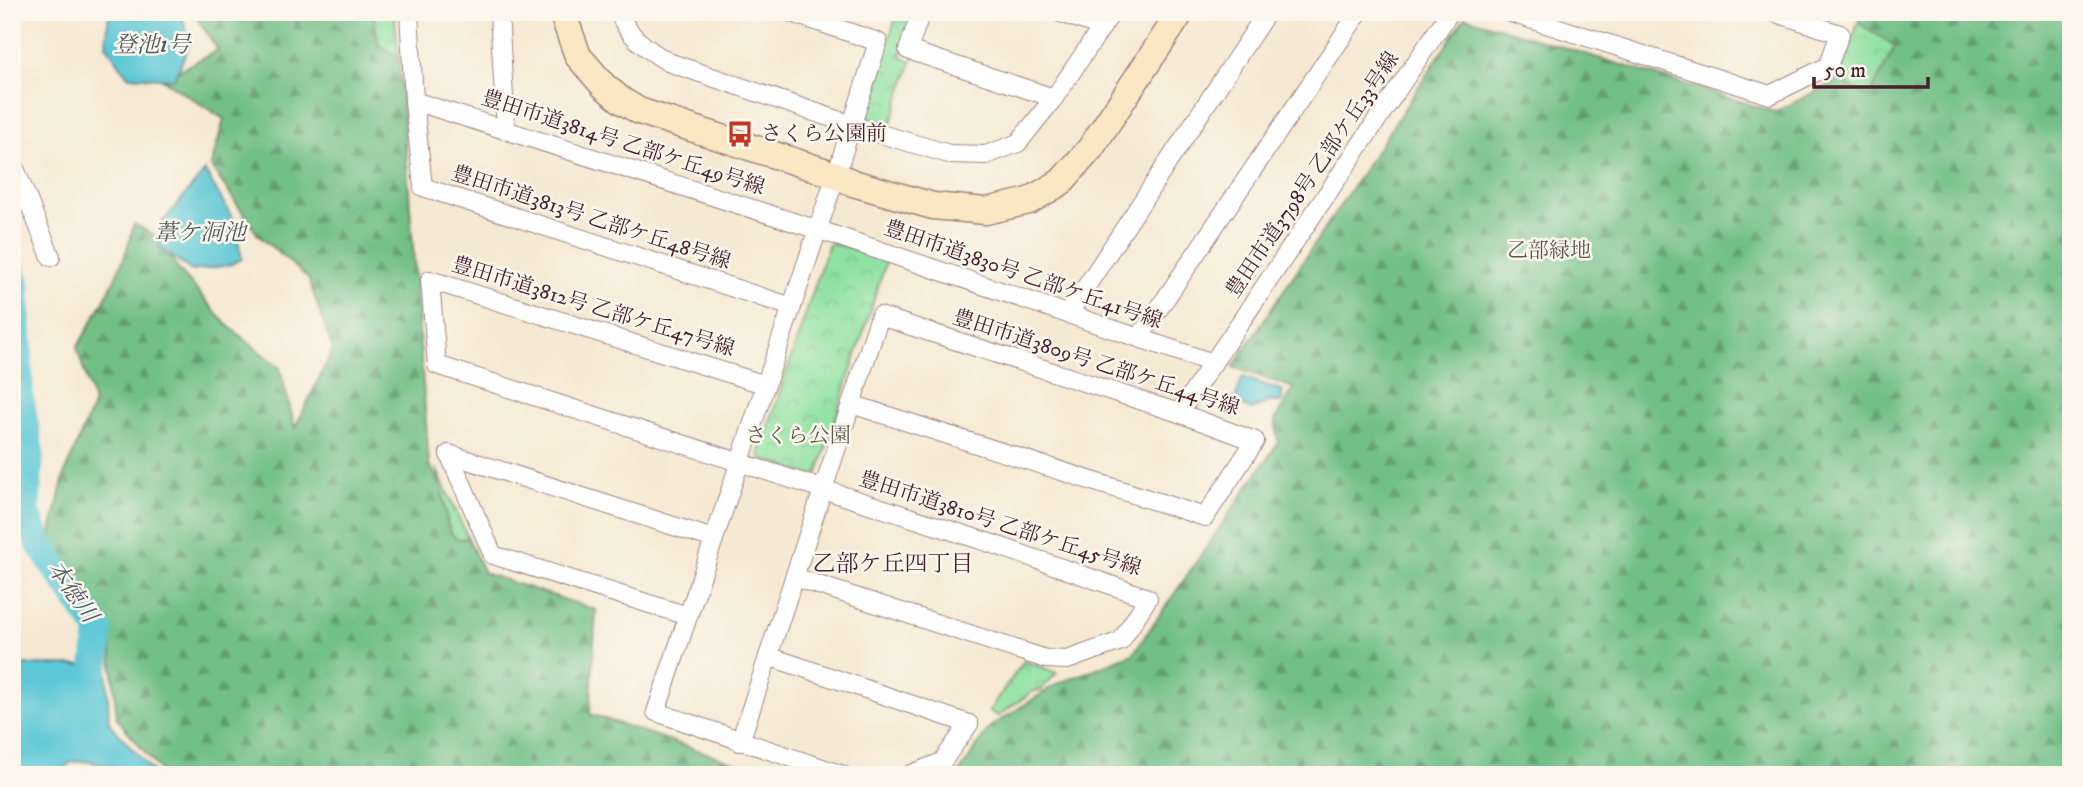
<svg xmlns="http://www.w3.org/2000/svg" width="2083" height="787" font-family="'IM FELL DW Pica','Noto Serif JP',serif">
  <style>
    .forest { fill: url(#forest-firs); stroke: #5e6f5a; stroke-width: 2 }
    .park { fill: url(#park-crowns); stroke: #6c8066; stroke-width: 2 }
    .water { fill: #5cc7d6; stroke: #537380; stroke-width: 2 }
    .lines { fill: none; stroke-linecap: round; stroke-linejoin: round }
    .river { stroke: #5cc7d6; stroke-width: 28 }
    .street-casing { stroke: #a0847f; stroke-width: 20 }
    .secondary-casing { stroke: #a0847f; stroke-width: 29 }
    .street { stroke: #fff; stroke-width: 18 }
    .secondary { stroke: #fae7c3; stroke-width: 26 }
    .labels { text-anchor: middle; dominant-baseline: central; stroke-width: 5; stroke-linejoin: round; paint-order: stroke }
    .poi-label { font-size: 21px; fill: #4a1f2b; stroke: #fbf7ec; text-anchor: start }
    .street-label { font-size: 21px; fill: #4a1f2b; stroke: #fbf7ec }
    .park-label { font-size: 21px; fill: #5e594f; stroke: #fbf7ec }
    .water-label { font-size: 23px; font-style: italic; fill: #505a67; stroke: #fbf7ec }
    .neighbourhood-label { font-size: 23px; fill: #4a1f2b; stroke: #fbf7ec }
  </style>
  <defs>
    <pattern id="forest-firs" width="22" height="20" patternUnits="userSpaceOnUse" patternTransform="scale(1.75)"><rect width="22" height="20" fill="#72bf88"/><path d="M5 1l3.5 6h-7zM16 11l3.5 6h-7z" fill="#609b6f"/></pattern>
    <pattern id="park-crowns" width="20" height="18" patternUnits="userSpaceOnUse" patternTransform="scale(1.75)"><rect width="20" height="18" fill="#8de1a2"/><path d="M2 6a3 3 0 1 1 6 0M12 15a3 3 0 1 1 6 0" fill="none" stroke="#7bc18c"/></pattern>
  </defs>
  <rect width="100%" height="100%" fill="#fbf7ec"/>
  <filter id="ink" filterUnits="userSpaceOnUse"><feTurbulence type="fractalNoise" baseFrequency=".0143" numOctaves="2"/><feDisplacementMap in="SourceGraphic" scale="14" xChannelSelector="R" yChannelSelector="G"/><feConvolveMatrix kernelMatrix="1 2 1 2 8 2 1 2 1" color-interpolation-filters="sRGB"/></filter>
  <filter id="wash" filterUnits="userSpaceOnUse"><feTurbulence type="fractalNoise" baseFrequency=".00686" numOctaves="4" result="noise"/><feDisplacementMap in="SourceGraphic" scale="28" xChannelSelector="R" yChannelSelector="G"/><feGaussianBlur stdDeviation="1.57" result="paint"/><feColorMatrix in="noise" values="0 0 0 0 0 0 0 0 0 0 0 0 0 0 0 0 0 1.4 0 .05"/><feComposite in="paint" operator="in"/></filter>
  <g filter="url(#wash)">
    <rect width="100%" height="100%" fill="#f6e9d3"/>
    <!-- forest -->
    <g class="forest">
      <path d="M193 12H373L379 45 399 57 429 464 441 486 448 528 457 539 468 538 484 573 596 610 590 714 772 775H164L117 718 109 626 50 537 64 475 94 403 77 348C101 306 123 272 134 224L162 240 177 268 227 325 280 368 295 428 333 350 308 278 258 235 211 166 224 119 162 79 218 50Z"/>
      <path d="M1861 12H2071V775H958L990 727 1057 684 1133 654 1278 443 1275 420 1294 388 1233 367 1465 17 1775 112 1839 80 1868 97 1895 47 1858 23Z"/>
    </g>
    <!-- park -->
    <g class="park">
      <path d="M373 12H394L399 57 379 45Z"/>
      <path d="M898 12H916L901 56 912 61 888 131 862 119Z"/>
      <path d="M1858 23 1895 46 1869 97 1839 80Z"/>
      <path d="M832 243 887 259 818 473 813 476 763 459 759 455 828 246Z"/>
      <path d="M436 468 468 538 457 539 449 531 442 490Z"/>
      <path d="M1024 661 1057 673 1041 690 1033 691 998 716 989 711Z"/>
    </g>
    <!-- water -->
    <g class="water">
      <path d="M109 12H181L190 44 174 79 128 76 106 45Z"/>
      <path d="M205 171 234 221 242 259 229 265 192 271 159 247 162 223Z"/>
      <path d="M1243 377 1283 391 1281 402H1268L1252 410 1234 402Z"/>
      <path d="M12 665H83L107 670 109 723 156 775 85 761 71 762 58 775H12Z"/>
    </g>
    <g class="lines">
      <!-- river -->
      <path class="river" d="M12 271 16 283 20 399 30 452 26 512 40 545 99 630 95 668"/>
    </g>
  </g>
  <g filter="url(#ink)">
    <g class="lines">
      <!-- street casing -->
      <g class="street-casing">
        <g id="street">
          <path d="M409 12 414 101 423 187 792 307"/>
          <path d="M499 12 506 130"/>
          <path d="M619 12C627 36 647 49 668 62L867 130 949 154 986 155 1018 143 1054 98 1112 12"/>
          <path d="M789 12 878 42 836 175 656 712 843 775"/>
          <path d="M921 12 908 50 1054 98"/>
          <path d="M1058 12 1102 27"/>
          <path d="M1508 12 1770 95 1828 66 1840 34 1773 12"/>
          <path d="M414 101 828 233 1213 363"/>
          <path d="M12 161 51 257"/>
          <path d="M1068 314 1267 12"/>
          <path d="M1139 338 1359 12"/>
          <path d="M766 385 430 280 437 365 993 544 1148 598 1121 641 1067 660 1046 659 794 577"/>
          <path d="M1179 413 1450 12"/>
          <path d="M449 454 493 555 688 616"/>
          <path d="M449 454 714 539"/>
          <path d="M768 656 969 724 942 762 909 775"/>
          <path d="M740 742C786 600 833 458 880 316L1179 413 1255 441 1205 517 851 404"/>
        </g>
      </g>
      <!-- secondary casing -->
      <g class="secondary-casing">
        <path id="secondary" d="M562 12 578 56 604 86 621 100 639 111 836 175 853 183 933 206 986 211 1029 201 1061 182 1090 149 1181 12"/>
      </g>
      <!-- street -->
      <use href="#street" class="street"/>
      <!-- secondary -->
      <use href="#secondary" class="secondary"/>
    </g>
  </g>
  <!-- icons -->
  <defs>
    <g id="bus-bare" transform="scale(2.1)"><path d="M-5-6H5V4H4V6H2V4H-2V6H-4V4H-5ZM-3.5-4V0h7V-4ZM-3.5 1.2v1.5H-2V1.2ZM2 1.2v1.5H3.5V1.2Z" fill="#c8321e" stroke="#fbf7ec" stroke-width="2.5" paint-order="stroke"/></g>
  </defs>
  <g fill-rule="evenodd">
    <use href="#bus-bare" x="740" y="134"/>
  </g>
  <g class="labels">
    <!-- poi labels -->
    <g class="poi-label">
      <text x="761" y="134">さくら公園前</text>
    </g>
    <!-- street labels -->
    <g class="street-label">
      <text transform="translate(623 143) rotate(18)">豊田市道3814号 乙部ケ丘49号線</text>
      <text transform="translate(1313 175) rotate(-56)">豊田市道3798号 乙部ケ丘33号線</text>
      <text transform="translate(591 218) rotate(18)">豊田市道3813号 乙部ケ丘48号線</text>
      <text transform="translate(1023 275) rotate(19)">豊田市道3830号 乙部ケ丘41号線</text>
      <text transform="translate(593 307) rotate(17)">豊田市道3812号 乙部ケ丘47号線</text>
      <text transform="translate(1096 363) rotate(18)">豊田市道3809号 乙部ケ丘44号線</text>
      <text transform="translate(1000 524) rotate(18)">豊田市道3810号 乙部ケ丘45号線</text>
    </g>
    <!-- park labels -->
    <g class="park-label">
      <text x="1549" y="251">乙部緑地</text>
      <text x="798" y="436">さくら公園</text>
    </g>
    <!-- water labels -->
    <g class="water-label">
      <text x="152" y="45">登池1号</text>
      <text x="200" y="233">葦ケ洞池</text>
      <text transform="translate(72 592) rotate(55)">本徳川</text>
    </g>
    <!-- neighbourhood labels -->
    <g class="neighbourhood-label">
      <text x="893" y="564">乙部ケ丘四丁目</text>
    </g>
  </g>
  <!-- margin -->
  <rect width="2083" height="787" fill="none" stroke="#fbf7ec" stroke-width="42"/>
  <!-- scale -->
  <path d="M1814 77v10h114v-10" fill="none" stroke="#4a1f2b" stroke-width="3.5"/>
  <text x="1824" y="77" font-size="21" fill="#4a1f2b" stroke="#fbf7ec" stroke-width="5" paint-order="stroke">50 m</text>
</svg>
